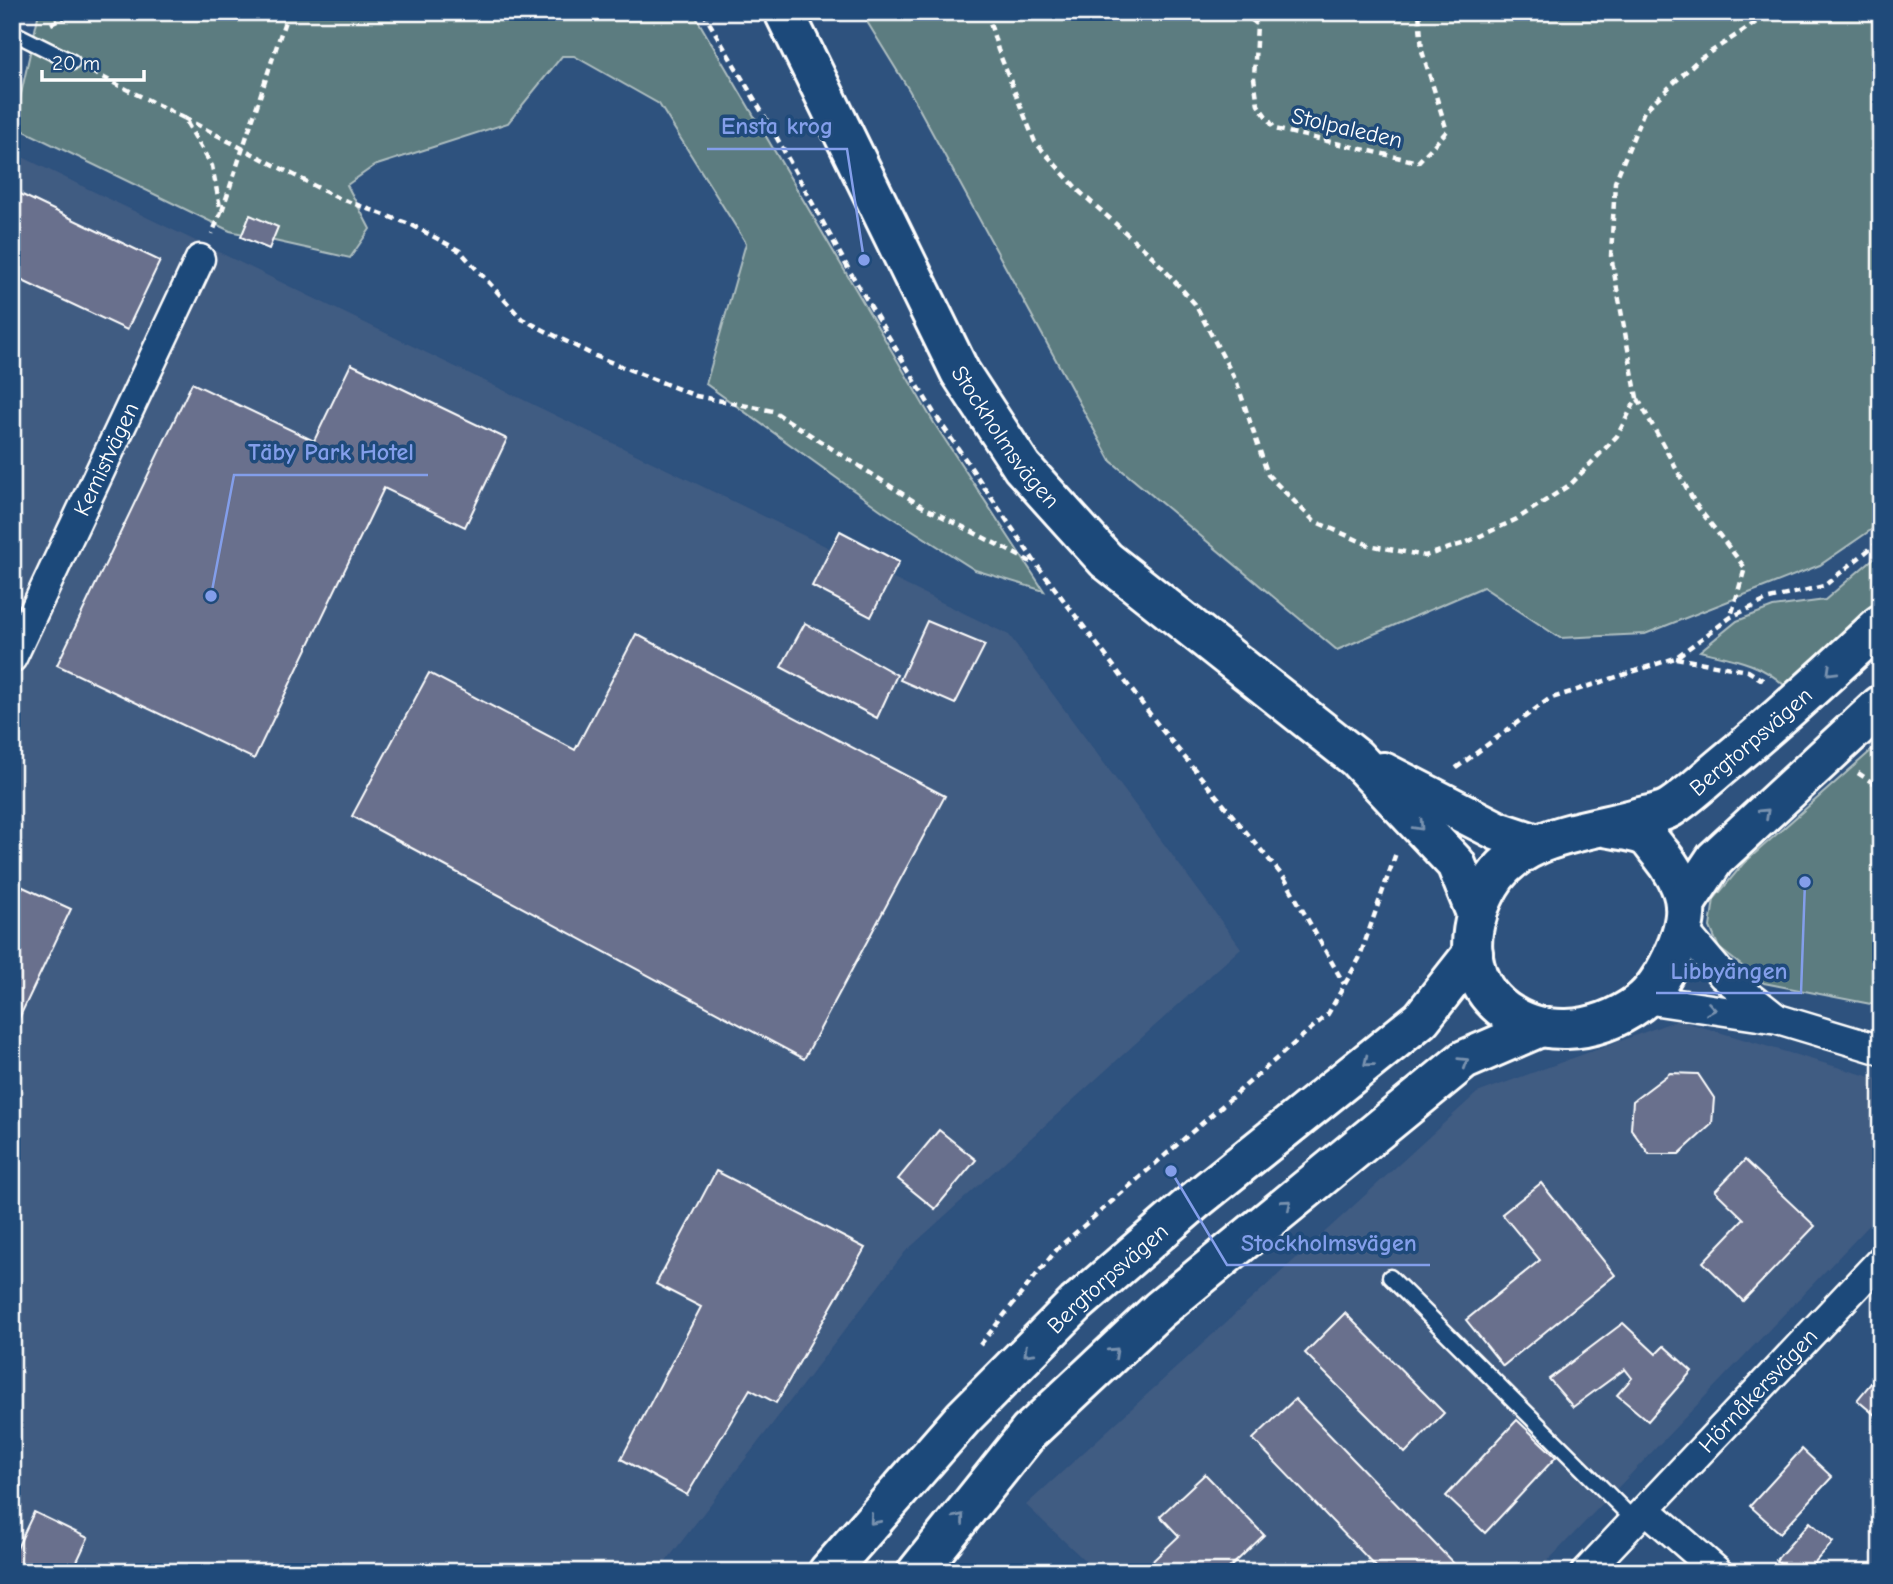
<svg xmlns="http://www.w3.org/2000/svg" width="1893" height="1584" font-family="'Comic Neue',sans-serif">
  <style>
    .built { fill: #405b82 }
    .green { fill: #5c7c80; stroke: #aebec0; stroke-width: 2 }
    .building { fill: #69708d; stroke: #fff; stroke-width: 2 }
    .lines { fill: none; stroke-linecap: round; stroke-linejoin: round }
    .service-casing { stroke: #fff; stroke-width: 19 }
    .minor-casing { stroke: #fff; stroke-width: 33 }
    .secondary-casing { stroke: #fff; stroke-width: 44 }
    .path { stroke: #fff; stroke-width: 4.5; stroke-dasharray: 7 5; stroke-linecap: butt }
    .service { stroke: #1f4a7a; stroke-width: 14 }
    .minor { stroke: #1f4a7a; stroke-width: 28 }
    .secondary { stroke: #1f4a7a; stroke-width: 38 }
    .oneway { stroke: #7992af }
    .labels { text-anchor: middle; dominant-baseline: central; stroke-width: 7; stroke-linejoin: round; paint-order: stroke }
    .street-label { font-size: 23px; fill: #fff; stroke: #1f4a7a }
    .leader { fill: none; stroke: #839eea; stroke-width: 2.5 }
    .callout-dot { fill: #839eea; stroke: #1f4a7a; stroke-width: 2.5 }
    .callout-label { font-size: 24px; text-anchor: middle; font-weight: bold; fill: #839eea; stroke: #1f4a7a; stroke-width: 7; stroke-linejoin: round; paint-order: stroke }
  </style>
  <rect width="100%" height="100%" fill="#2e527e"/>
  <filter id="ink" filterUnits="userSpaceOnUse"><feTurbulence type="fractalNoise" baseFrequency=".0143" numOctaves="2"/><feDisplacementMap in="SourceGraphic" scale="14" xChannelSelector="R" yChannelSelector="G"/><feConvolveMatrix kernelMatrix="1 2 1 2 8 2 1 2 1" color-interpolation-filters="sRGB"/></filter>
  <g filter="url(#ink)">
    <!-- built -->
    <g class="built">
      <path d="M12 152 1009 635 1241 948 905 1252 658 1572H12Z"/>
      <path d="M1678 1020 1881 1080V1213L1537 1572H1097L1026 1505 1477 1093Z"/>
    </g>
    <!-- green -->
    <g class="green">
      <path d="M39 12H693L934 423 1044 591 975 570 881 510 706 384 746 243 659 104 574 56H562L508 123 374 166 347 185 370 229 350 258 230 231 14 126Z"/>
      <path d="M861 12H1881V523L1820 565 1645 634 1560 638 1483 587 1337 650 1111 461 909 90Z"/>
      <path d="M1881 552V596L1841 641 1784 685C1759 662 1732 659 1700 651L1737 621 1773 607 1825 600Z"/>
      <path d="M1881 742V1006L1764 983 1719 948 1710 927 1714 899 1743 864Z"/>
    </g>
    <!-- building -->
    <g class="building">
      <path d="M12 190 160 261 127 330 12 276Z"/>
      <path d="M250 215 278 227 269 249 241 237Z"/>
      <path d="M351 364 507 439 465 527 384 488 254 759 57 665 192 383 314 441Z"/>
      <path d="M840 531 899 562 871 617 812 586Z"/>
      <path d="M927 621 985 645 955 704 900 680Z"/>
      <path d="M805 623 897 675 877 718 781 667Z"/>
      <path d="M636 634 945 796 804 1059 352 816 429 673 575 750Z"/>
      <path d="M12 882 71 909 12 1033Z"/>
      <path d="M1670 1073 1698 1074 1714 1098 1712 1124 1679 1154H1649L1631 1129 1633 1101Z"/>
      <path d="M939 1130 976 1160 935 1209 898 1179Z"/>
      <path d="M1745 1160 1815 1226 1743 1301 1703 1262 1744 1219 1715 1191Z"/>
      <path d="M716 1171 865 1248 776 1403 750 1389 687 1495 621 1459 701 1307 656 1284Z"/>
      <path d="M1541 1183 1615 1275 1503 1366 1466 1320 1540 1260 1502 1214Z"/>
      <path d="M1345 1313 1444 1413 1405 1453 1305 1353Z"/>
      <path d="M1623 1323 1656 1354 1664 1346 1692 1371 1648 1421 1617 1395 1632 1378 1625 1369 1573 1407 1549 1379Z"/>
      <path d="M1881 1371V1420L1857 1400Z"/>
      <path d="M1295 1399 1462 1572H1381L1253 1439Z"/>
      <path d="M1517 1420 1556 1457 1485 1533 1446 1496Z"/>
      <path d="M1802 1449 1832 1477 1780 1533 1750 1506Z"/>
      <path d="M1205 1474 1264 1535 1225 1572H1141L1179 1536 1160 1516Z"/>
      <path d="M34 1512 88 1538 72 1572H12V1559Z"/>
      <path d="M1810 1522 1833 1542 1806 1572H1788L1776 1560Z"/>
    </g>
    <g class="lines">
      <!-- service casing -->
      <g class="service-casing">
        <g id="service">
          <path d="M12 32 72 62"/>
          <path d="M1390 1277 1634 1520"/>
        </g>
      </g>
      <!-- minor casing -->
      <g class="minor-casing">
        <g id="minor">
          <path id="s1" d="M12 658 200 259"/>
          <path d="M1682 928 1722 975 1775 1017"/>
          <path d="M1645 999 1778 1019 1881 1050"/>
          <path d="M1647 1510 1718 1572"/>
          <path id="s2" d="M1586 1572 1881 1260"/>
        </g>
      </g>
      <!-- secondary casing -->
      <g class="secondary-casing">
        <g id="secondary">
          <path id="s3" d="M784 12 960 372 1022 467 1106 560 1356 758 1456 864 1477 916"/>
          <path d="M1383 772 1498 831 1537 844"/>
          <path id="s4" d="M1605 827C1617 830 1636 831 1646 837 1651 840 1656 849 1660 853 1671 866 1684 887 1685 905 1688 933 1662 986 1639 1003 1544 1072 1427 994 1490 885 1519 834 1589 832 1640 817 1649 815 1662 813 1670 808 1689 796 1706 779 1723 765 1778 720 1829 673 1881 624"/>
          <path d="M1685 904 1715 859 1881 705"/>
          <path id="s5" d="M828 1572 963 1418 1076 1304 1196 1200 1421 1019 1473 953"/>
          <path d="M917 1572 1029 1432 1159 1310 1464 1060 1538 1028"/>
        </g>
      </g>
      <!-- path -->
      <g class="path">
        <path d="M703 12 772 129 849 270 934 413 1037 565 1162 730 1285 879 1344 984"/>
        <path d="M987 12 998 50 1035 142 1080 192 1153 257 1195 304 1237 383 1268 475 1314 521 1369 545 1425 556 1465 543 1517 519 1571 484 1617 436 1637 398 1611 256 1615 182 1644 111 1698 60 1772 12"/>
        <path d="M1242 12 1257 24 1254 78 1258 105 1275 129 1418 162 1447 131 1422 51 1419 12"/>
        <path d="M51 24 76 12"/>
        <path d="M92 72 184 118 212 166 221 212 212 234"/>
        <path d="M184 118 336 197 412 225 460 251 522 319 593 355 696 396 773 411 920 505 1035 564"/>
        <path d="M222 211 288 12"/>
        <path d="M1638 399 1696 505 1745 568 1731 616"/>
        <path d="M1676 658 1748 671 1764 681"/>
        <path d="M1456 768 1549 699 1675 658 1731 617 1769 599 1824 586 1881 540"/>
        <path d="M1858 773 1881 788"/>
        <path d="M1881 909 1872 931 1881 961"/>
        <path d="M980 1345 1058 1248 1328 1014 1359 959 1396 853"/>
      </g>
      <!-- service -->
      <use href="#service" class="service"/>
      <!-- minor -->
      <use href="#minor" class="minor"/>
      <!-- secondary -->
      <use href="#secondary" class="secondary"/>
    </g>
    <!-- one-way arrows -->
    <defs><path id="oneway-chevron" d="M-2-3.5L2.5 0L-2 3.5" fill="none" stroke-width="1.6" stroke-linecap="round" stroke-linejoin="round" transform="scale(1.75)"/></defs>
    <g class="oneway">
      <use href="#oneway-chevron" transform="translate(1831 671) rotate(136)"/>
      <use href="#oneway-chevron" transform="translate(1765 813) rotate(-43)"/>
      <use href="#oneway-chevron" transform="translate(1419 826) rotate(47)"/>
      <use href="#oneway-chevron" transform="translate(1711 1009) rotate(9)"/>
      <use href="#oneway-chevron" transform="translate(1368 1062) rotate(141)"/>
      <use href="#oneway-chevron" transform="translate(1464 1062) rotate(-32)"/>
      <use href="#oneway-chevron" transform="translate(1287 1204) rotate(-40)"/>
      <use href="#oneway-chevron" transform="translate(1028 1352) rotate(135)"/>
      <use href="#oneway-chevron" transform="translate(1114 1352) rotate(-43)"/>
      <use href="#oneway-chevron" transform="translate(960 1518) rotate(-51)"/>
      <use href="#oneway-chevron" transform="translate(874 1520) rotate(131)"/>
    </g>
  </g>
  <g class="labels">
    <!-- street labels -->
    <g class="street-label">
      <text transform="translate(1347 128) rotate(13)">Stolpaleden</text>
      <text stroke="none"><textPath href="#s3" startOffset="480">Stockholmsvägen</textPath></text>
      <text stroke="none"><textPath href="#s1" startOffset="220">Kemistvägen</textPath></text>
      <text stroke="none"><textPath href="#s4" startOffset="822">Bergtorpsvägen</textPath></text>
      <text stroke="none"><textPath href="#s5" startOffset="406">Bergtorpsvägen</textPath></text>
      <text stroke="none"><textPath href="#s2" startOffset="250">Hörnåkersvägen</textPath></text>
    </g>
  </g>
  <!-- callouts -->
  <path class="leader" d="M864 260L847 149H707M211 596L234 475H428M1805 882L1801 993H1656M1171 1171L1227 1265H1430"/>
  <g class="callout-dot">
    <circle cx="864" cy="260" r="7"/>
    <circle cx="211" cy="596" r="7"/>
    <circle cx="1805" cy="882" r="7"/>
    <circle cx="1171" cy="1171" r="7"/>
  </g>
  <g class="callout-label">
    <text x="777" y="134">Ensta krog</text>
    <text x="331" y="460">Täby Park Hotel</text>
    <text x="1729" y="979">Libbyängen</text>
    <text x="1329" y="1251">Stockholmsvägen</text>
  </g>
  <!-- margin -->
  <rect width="1893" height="1584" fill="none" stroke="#1f4a7a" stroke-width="42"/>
  <rect x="21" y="21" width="1851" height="1542" fill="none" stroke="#fff" stroke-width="2.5" filter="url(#ink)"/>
  <!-- scale -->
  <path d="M42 70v10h102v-10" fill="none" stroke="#ffffff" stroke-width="3.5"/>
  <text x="52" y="70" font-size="21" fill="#ffffff" stroke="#1f4a7a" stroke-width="5" paint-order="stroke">20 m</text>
</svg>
